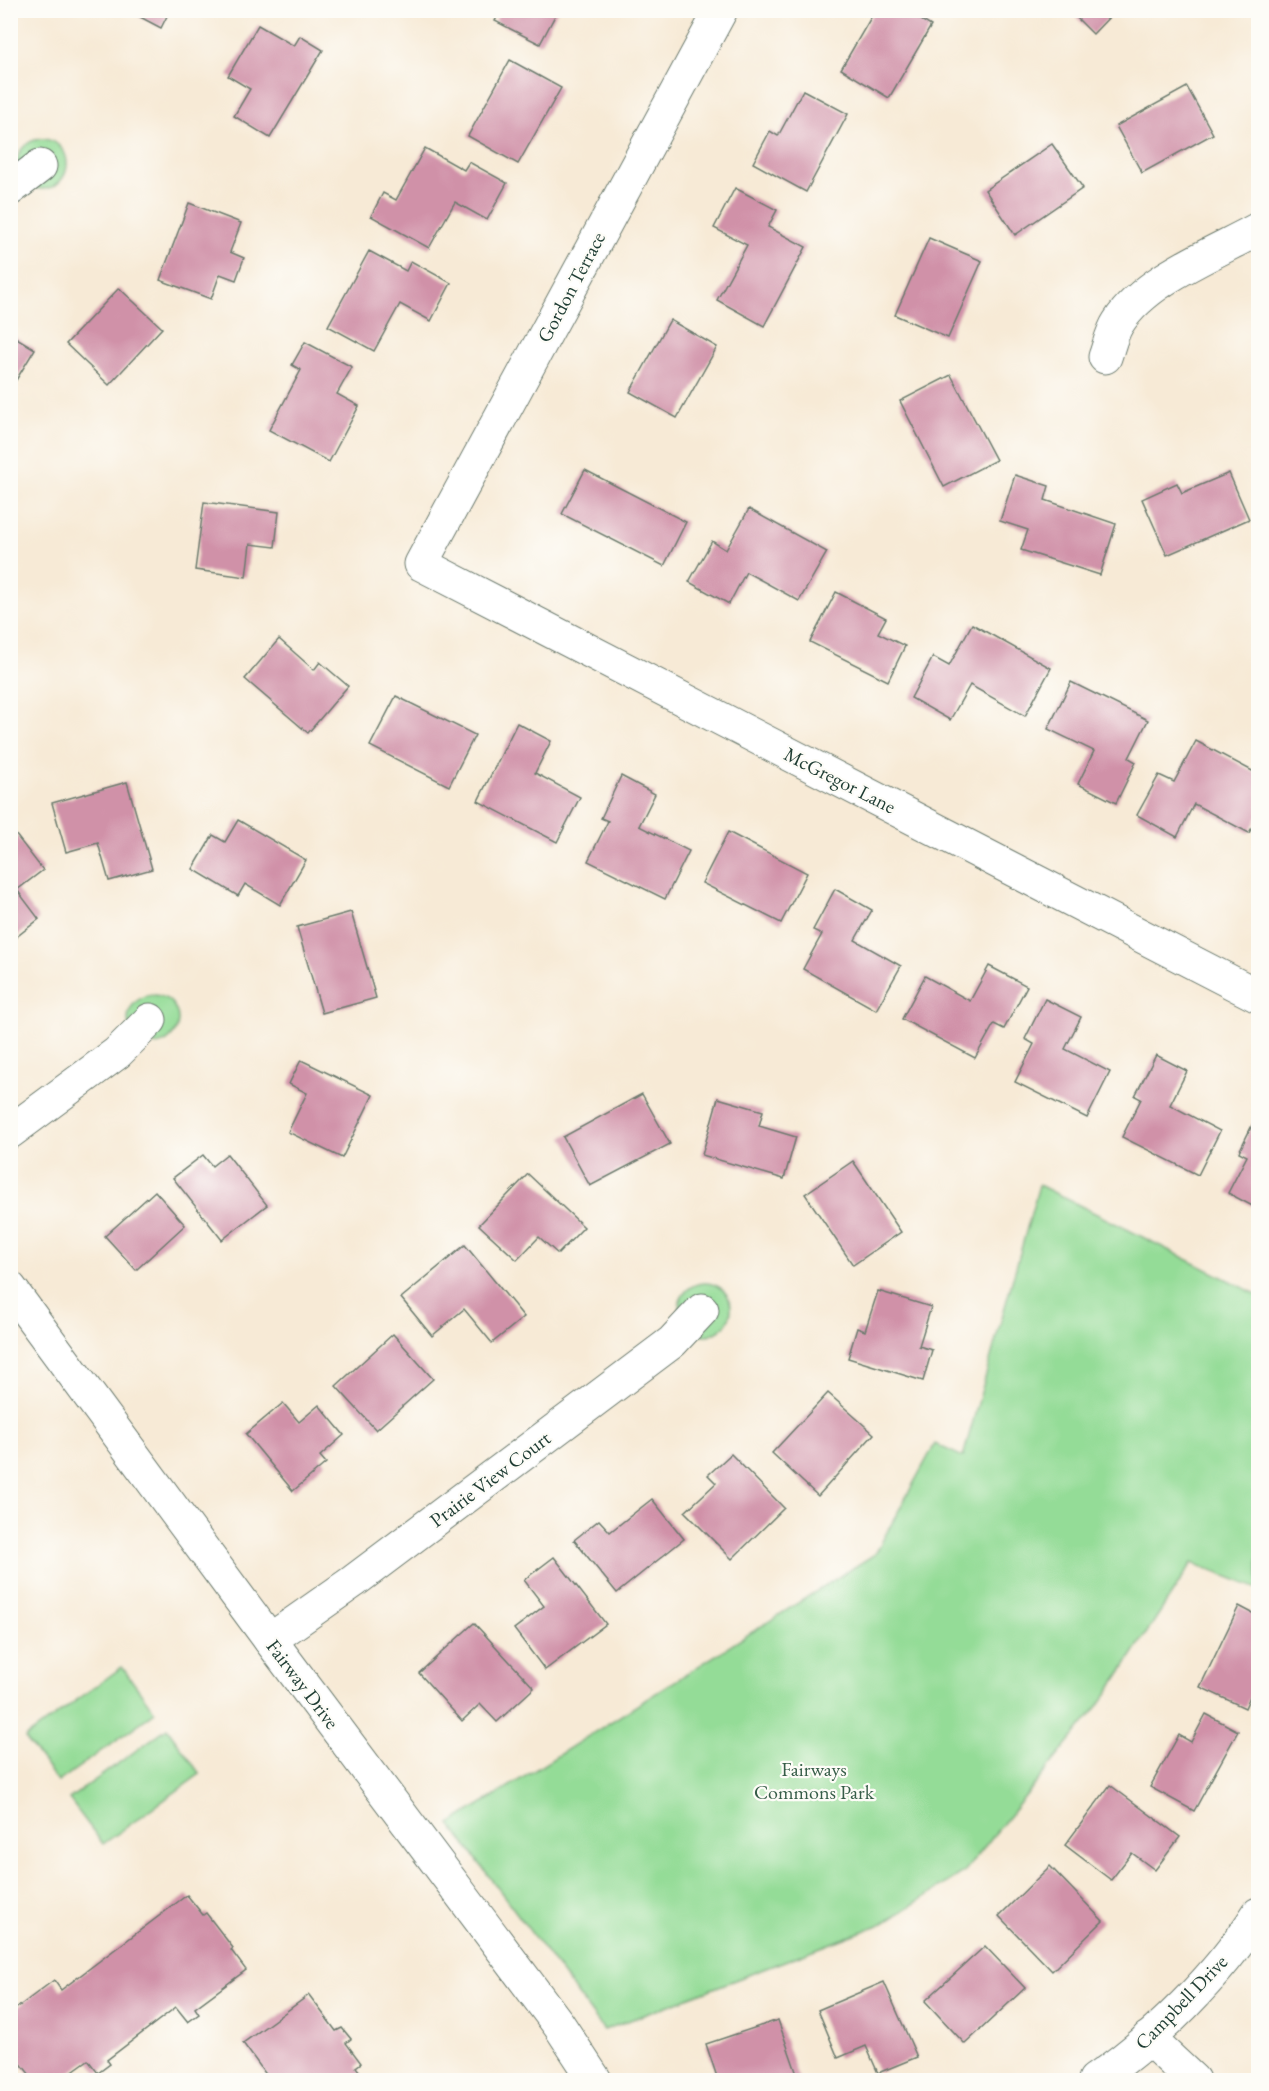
<svg xmlns="http://www.w3.org/2000/svg" width="1269" height="2091" font-family="'EB Garamond',serif">
  <style>
    .green { fill: #94dc97; stroke: #5a8c66; stroke-width: 1.5 }
    .building { fill: #d091a8 }
    .lines { fill: none; stroke-linecap: round; stroke-linejoin: round }
    .minor-casing { stroke: #6b7a6d; stroke-width: 35 }
    .minor { stroke: #fff; stroke-width: 33 }
    .labels { text-anchor: middle; dominant-baseline: central; stroke-width: 4.5; stroke-linejoin: round; paint-order: stroke }
    .street-label { font-size: 20px; fill: #1f3d34; stroke: #fdfcf7 }
    .park-label { font-size: 20px; fill: #365d48; stroke: #fdfcf7 }
  </style>
  <rect width="100%" height="100%" fill="#fdfcf7"/>
  <filter id="ink" filterUnits="userSpaceOnUse"><feTurbulence type="fractalNoise" baseFrequency=".0167" numOctaves="2"/><feDisplacementMap in="SourceGraphic" scale="12" xChannelSelector="R" yChannelSelector="G"/><feConvolveMatrix kernelMatrix="1 2 1 2 8 2 1 2 1" color-interpolation-filters="sRGB"/></filter>
  <filter id="wash" filterUnits="userSpaceOnUse"><feTurbulence type="fractalNoise" baseFrequency=".008" numOctaves="4" result="noise"/><feDisplacementMap in="SourceGraphic" scale="24" xChannelSelector="R" yChannelSelector="G"/><feGaussianBlur stdDeviation="1.35" result="paint"/><feColorMatrix in="noise" values="0 0 0 0 0 0 0 0 0 0 0 0 0 0 0 0 0 1.4 0 .05"/><feComposite in="paint" operator="in"/></filter>
  <g filter="url(#wash)">
    <rect width="100%" height="100%" fill="#f7ead6"/>
    <!-- green -->
    <g class="green">
      <circle cx="42" cy="164" r="25"/>
      <circle cx="153" cy="1020" r="25"/>
      <path d="M1039 1185 1258 1295V1589L1192 1563 1103 1700 964 1872 884 1923 604 2030 450 1824 875 1554 935 1444 963 1457Z"/>
      <circle cx="705" cy="1309" r="26"/>
      <path d="M122 1667 155 1712 58 1782 25 1738Z"/>
      <path d="M167 1728 200 1774 103 1844 69 1799Z"/>
    </g>
    <g id="blocks">
      <!-- building -->
      <g class="building">
        <path d="M127 10H170L161 28Z"/>
        <path d="M501 10H558L540 44 495 21Z"/>
        <path d="M867 10H905L931 26 889 98 841 69 873 14Z"/>
        <path d="M1069 10H1116L1093 34Z"/>
        <path d="M258 25 294 46 300 36 323 50 270 138 234 116 250 89 228 76Z"/>
        <path d="M510 60 561 88 518 164 468 136Z"/>
        <path d="M1187 87 1213 134 1142 173 1116 126Z"/>
        <path d="M803 90 848 114 806 192 753 163 770 131 778 136Z"/>
        <path d="M1052 144 1083 188 1015 235 985 190Z"/>
        <path d="M425 148 464 170 469 162 507 183 487 220 455 202 429 248 371 216 383 193 396 200Z"/>
        <path d="M735 188 777 210 768 227 806 247 764 326 717 300 747 245 714 228Z"/>
        <path d="M189 203 241 223 230 252 244 258 236 280 220 274 211 299 160 280Z"/>
        <path d="M929 238 982 261 948 338 895 315Z"/>
        <path d="M369 251 406 271 411 261 451 283 431 321 400 304 374 351 328 326Z"/>
        <path d="M119 288 162 328 109 385 66 344Z"/>
        <path d="M670 320 717 347 677 418 630 392Z"/>
        <path d="M10 334 35 349 10 390Z"/>
        <path d="M305 342 352 367 337 394 359 406 329 462 269 430 301 370 292 365Z"/>
        <path d="M951 375 996 460 944 487 900 401Z"/>
        <path d="M585 470 686 522 664 566 562 514Z"/>
        <path d="M1229 473 1249 519 1167 555 1142 499 1177 483 1182 493Z"/>
        <path d="M1015 475 1049 486 1045 500 1116 524 1100 575 1021 550 1028 530 1000 521Z"/>
        <path d="M204 502 279 512 275 547 250 544 246 577 195 570Z"/>
        <path d="M749 509 827 552 799 601 746 572 729 604 689 582 712 541 726 550Z"/>
        <path d="M836 592 886 618 878 633 905 646 888 681 810 642Z"/>
        <path d="M972 624 1051 668 1025 716 970 685 950 720 911 698 933 657 949 666Z"/>
        <path d="M279 639 314 670 320 662 348 686 308 733 245 679Z"/>
        <path d="M1071 682 1148 720 1129 758 1136 762 1116 803 1078 784 1094 751 1048 729Z"/>
        <path d="M396 696 475 735 449 786 370 746Z"/>
        <path d="M517 723 551 741 535 773 580 797 557 842 478 801Z"/>
        <path d="M1196 741 1258 774V816L1249 833 1194 804 1177 837 1137 815 1159 775 1174 782Z"/>
        <path d="M621 776 655 794 639 826 689 851 665 899 588 861 608 821 601 818Z"/>
        <path d="M127 782 152 869 109 881 98 843 66 852 52 803Z"/>
        <path d="M238 820 306 860 280 905 245 884 238 896 193 869 213 835 225 842Z"/>
        <path d="M12 830 43 870 17 890 39 919 10 942V832Z"/>
        <path d="M728 832 807 873 781 923 702 883Z"/>
        <path d="M835 889 872 910 855 940 901 966 876 1010 803 969 822 934 813 930Z"/>
        <path d="M351 912 376 998 322 1013 297 927Z"/>
        <path d="M989 966 1027 986 1004 1029 994 1024 975 1058 902 1019 925 976 970 1001Z"/>
        <path d="M1045 999 1081 1017 1065 1049 1110 1072 1087 1118 1015 1082 1034 1044 1025 1039Z"/>
        <path d="M1156 1055 1187 1071 1170 1105 1220 1131 1198 1175 1122 1137 1141 1099 1135 1096Z"/>
        <path d="M301 1060 373 1095 342 1158 288 1132 307 1093 289 1084Z"/>
        <path d="M642 1094 670 1144 590 1186 563 1137Z"/>
        <path d="M718 1098 763 1111 759 1126 796 1137 784 1179 702 1155Z"/>
        <path d="M1258 1113V1209L1228 1193 1247 1156 1239 1152Z"/>
        <path d="M227 1154 267 1205 222 1240 173 1178 203 1155 212 1166Z"/>
        <path d="M853 1161 901 1232 853 1265 805 1194Z"/>
        <path d="M528 1174 584 1227 558 1254 539 1237 517 1260 479 1225Z"/>
        <path d="M155 1191 185 1225 136 1270 105 1236Z"/>
        <path d="M465 1245 524 1317 492 1343 464 1309 432 1336 401 1298Z"/>
        <path d="M878 1291 931 1307 919 1346 932 1350 923 1381 848 1358 857 1328 865 1331Z"/>
        <path d="M393 1334 433 1379 376 1430 336 1386Z"/>
        <path d="M828 1393 874 1434 818 1496 772 1453Z"/>
        <path d="M283 1403 299 1422 319 1405 344 1435 320 1456 326 1463 293 1491 246 1434Z"/>
        <path d="M731 1454 784 1508 732 1559 685 1512 716 1483 708 1475Z"/>
        <path d="M652 1499 684 1539 617 1593 574 1540 599 1520 610 1532Z"/>
        <path d="M554 1557 606 1624 545 1670 514 1629 544 1606 524 1580Z"/>
        <path d="M1239 1606 1258 1616V1678L1245 1708 1200 1687Z"/>
        <path d="M474 1623 534 1688 497 1722 480 1704 462 1721 419 1673Z"/>
        <path d="M1206 1714 1238 1731 1194 1811 1150 1787 1179 1735 1191 1742Z"/>
        <path d="M1110 1785 1180 1837 1155 1870 1132 1853 1111 1880 1065 1845Z"/>
        <path d="M1050 1866 1103 1921 1052 1971 999 1916Z"/>
        <path d="M187 1895 203 1915 206 1913 233 1948 231 1950 246 1970 195 2008 199 2014 188 2022 176 2007 107 2060 110 2064 98 2073 88 2060 60 2080H34L10 2050V2013L54 1980 61 1990Z"/>
        <path d="M985 1946 1025 1988 965 2044 925 2001Z"/>
        <path d="M884 1982 917 2057 878 2073 866 2046 838 2058 818 2010Z"/>
        <path d="M309 1995 336 2031 342 2028 351 2039 346 2043 361 2063 356 2067 366 2080H270L243 2043Z"/>
        <path d="M778 2020 799 2080H758L757 2078 750 2080H718L706 2044Z"/>
      </g>
    </g>
  </g>
  <g filter="url(#ink)">
    <use href="#blocks" fill-opacity="0" stroke="#6b7a6d" stroke-width="1.5"/>
    <g class="lines">
      <!-- minor casing -->
      <g class="minor-casing">
        <g id="minor">
          <path d="M721 10 421 564 1258 996"/>
          <path d="M10 189 40 166"/>
          <path d="M1105 357C1109 346 1112 332 1118 323 1146 279 1213 254 1258 229"/>
          <path d="M10 1132 117 1053 150 1020"/>
          <path d="M10 1288 270 1640 559 2025 595 2080"/>
          <path d="M270 1640 354 1581 672 1342 702 1310"/>
          <path d="M1148 2038 1193 2080"/>
          <path d="M1095 2080C1153 2041 1220 1974 1258 1914"/>
        </g>
      </g>
      <!-- minor -->
      <use href="#minor" class="minor"/>
    </g>
  </g>
  <g class="labels">
    <!-- street labels -->
    <g class="street-label">
      <text transform="translate(571 287) rotate(-62)">Gordon Terrace</text>
      <text transform="translate(840 780) rotate(27)">McGregor Lane</text>
      <text transform="translate(490 1479) rotate(-37)">Prairie View Court</text>
      <text transform="translate(303 1684) rotate(53)">Fairway Drive</text>
      <text transform="translate(1181 2002) rotate(-46)">Campbell Drive</text>
    </g>
    <!-- park labels -->
    <g class="park-label">
      <text x="814" y="1769">Fairways<tspan x="814" dy="23">Commons Park</tspan></text>
    </g>
  </g>
  <!-- margin -->
  <rect width="1269" height="2091" fill="none" stroke="#fdfcf7" stroke-width="36"/>
</svg>
